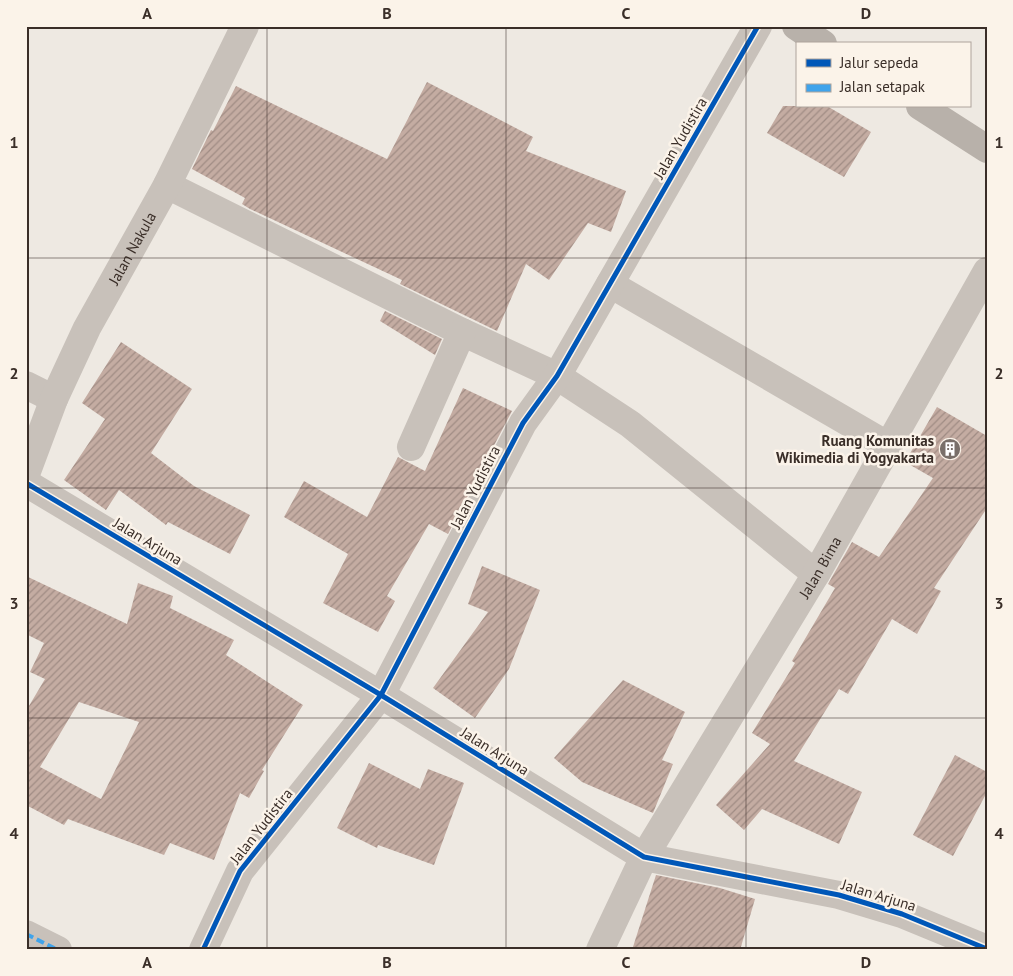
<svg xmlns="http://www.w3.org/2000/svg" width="1013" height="976" font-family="'PT Sans',sans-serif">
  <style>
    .building { fill: url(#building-hatch); fill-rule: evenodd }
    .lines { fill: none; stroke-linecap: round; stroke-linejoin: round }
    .minor { stroke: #c8c1ba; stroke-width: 28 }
    .secondary { stroke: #b8b1aa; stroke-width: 28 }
    .quiet { stroke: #3fa3eb; stroke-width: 4; stroke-dasharray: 8 4; stroke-linecap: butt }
    .cycleway-casing { stroke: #fbf3e9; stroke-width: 8 }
    .cycleway { stroke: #0057b8; stroke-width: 5 }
    .grid { fill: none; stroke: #3a2e28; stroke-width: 1; stroke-opacity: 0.55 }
    .labels { text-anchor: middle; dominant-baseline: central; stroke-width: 5; stroke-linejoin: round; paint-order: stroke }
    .street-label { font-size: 15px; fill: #3a2e28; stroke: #fbf3e9 }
    .poi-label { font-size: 15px; font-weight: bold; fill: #3a2e28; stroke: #fbf3e9; text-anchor: end }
    .neatline { fill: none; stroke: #3a2e28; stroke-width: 2 }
    .grid-label { font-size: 16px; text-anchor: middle; font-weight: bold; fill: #3a2e28 }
  </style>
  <defs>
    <pattern id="building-hatch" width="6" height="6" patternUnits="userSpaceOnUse" patternTransform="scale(1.25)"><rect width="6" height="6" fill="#c4aca2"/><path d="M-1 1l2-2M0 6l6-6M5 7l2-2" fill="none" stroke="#a08c84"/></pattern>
  </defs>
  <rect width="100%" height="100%" fill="#eee9e2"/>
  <!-- building -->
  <g class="building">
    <path d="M427 82 533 137 526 151 626 191 611 232 588 223 549 280 526 264 497 331 400 284 402 280 250 209 242 204 245 198 192 169 211 130 213 131 236 86 387 159Z"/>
    <path d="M783 106H827L871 132 844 177 767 133Z"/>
    <path d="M385 311 442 339 435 355 380 321Z"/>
    <path d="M121 342 192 389 151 453 194 486 250 515 230 554 168 522 166 525 119 490 106 510 64 480 105 419 82 403Z"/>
    <path d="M463 388 512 411 448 534 429 524 387 596 395 601 378 632 323 603 348 554 284 517 304 481 367 517 398 457 425 471Z"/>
    <path d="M937 407 987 436V508L934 588 941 591 917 634 892 619 848 694 839 689 794 761 862 792 839 844 762 809 744 830 716 805 770 744 752 733 795 663 792 661 835 588 828 584 852 542 879 557 933 478 905 462Z"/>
    <path d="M482 566 540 590 509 669 475 718 433 688 488 612 468 604Z"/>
    <path d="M26 576 127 624 138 583 173 596 170 608 234 640 226 655 303 705 262 770 264 771 249 798 240 793 214 860 170 843 164 855 68 819 64 825 26 805V711L45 679 30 672 44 643 26 634ZM79 702 139 722 101 799 40 767Z"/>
    <path d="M623 680 685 712 662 760 673 764 653 813 582 782 554 758Z"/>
    <path d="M955 755 987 772V792L953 856 913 835Z"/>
    <path d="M369 763 420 789 428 769 464 783 434 865 378 845 377 848 337 828Z"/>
    <path d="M656 875 720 888 755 899 740 950H632Z"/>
  </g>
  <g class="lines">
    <!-- minor -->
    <g class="minor">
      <path d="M167 185 462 332 557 376 630 424 816 574"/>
      <path d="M610 284 889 446"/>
      <path d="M26 385 54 399"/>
      <path d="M411 447 462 332"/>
      <path id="s1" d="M26 474 54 399 87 328 167 185 245 26"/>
      <path d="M26 483 381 695 644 857 839 895 902 914 987 949"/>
      <path d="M26 934 58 950"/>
      <path d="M203 950 240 871 381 695 523 423 557 376 758 26"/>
      <path id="s2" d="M600 950 644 857 816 574 987 271"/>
    </g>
    <!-- secondary -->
    <g class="secondary">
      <path d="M796 26 823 44"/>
      <path d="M920 106 987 149"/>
    </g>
    <!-- quiet -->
    <path class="quiet" d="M26 934 58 950"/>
    <!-- cycleway casing -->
    <g class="cycleway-casing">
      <g id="cycleway">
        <path d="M26 483 381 695 644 857 839 895 902 914 987 949"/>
        <path d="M203 950 240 871 381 695 523 423 557 376 758 26"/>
      </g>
    </g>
    <!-- cycleway -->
    <use href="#cycleway" class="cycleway"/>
  </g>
  <!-- grid -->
  <path class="grid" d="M267 26V950M506 26V950M746 26V950M26 258H987M26 488H987M26 718H987"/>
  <!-- icons -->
  <defs>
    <g id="building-disc" transform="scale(1.125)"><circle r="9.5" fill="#796f69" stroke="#fbf3e9"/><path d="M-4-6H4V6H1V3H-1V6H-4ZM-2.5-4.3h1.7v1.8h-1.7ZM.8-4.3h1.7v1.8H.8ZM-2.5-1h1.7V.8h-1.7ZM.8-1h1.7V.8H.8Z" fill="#fff"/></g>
  </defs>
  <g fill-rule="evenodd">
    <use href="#building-disc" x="950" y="449"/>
  </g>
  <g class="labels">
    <!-- street labels -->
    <g class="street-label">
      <text transform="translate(680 138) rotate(-60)">Jalan Yudistira</text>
      <text stroke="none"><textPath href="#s1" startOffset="250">Jalan Nakula</textPath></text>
      <text transform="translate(475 487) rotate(-63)">Jalan Yudistira</text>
      <text transform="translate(148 541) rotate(31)">Jalan Arjuna</text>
      <text stroke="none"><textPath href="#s2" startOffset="442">Jalan Bima</textPath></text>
      <text transform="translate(495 751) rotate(32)">Jalan Arjuna</text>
      <text transform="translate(261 826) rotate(-52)">Jalan Yudistira</text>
      <text transform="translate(879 895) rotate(17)">Jalan Arjuna</text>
    </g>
    <!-- poi labels -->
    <g class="poi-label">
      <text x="934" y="440">Ruang Komunitas<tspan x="934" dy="17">Wikimedia di Yogyakarta</tspan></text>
    </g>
  </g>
  <!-- border -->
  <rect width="1013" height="976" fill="none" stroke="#fbf3e9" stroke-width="55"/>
  <!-- legend -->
  <rect x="796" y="42" width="175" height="65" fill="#fbf3e9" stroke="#aea49c"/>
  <rect x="806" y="59" width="25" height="8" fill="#0057b8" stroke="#aea49c"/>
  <text x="840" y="68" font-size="15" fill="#3a2e28">Jalur sepeda</text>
  <rect x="806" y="84" width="25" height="8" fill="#3fa3eb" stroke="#aea49c"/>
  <text x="840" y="92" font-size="15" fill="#3a2e28">Jalan setapak</text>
  <rect x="28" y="28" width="958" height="920" class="neatline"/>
  <g class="grid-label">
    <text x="147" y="19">A</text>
    <text x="387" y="19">B</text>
    <text x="626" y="19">C</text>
    <text x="866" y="19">D</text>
    <text x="14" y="148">1</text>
    <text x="999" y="148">1</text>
    <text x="14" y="379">2</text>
    <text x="999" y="379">2</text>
    <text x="14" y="609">3</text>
    <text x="999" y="609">3</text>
    <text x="14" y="839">4</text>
    <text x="999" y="839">4</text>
    <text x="147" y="968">A</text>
    <text x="387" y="968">B</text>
    <text x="626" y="968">C</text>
    <text x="866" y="968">D</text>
  </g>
</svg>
